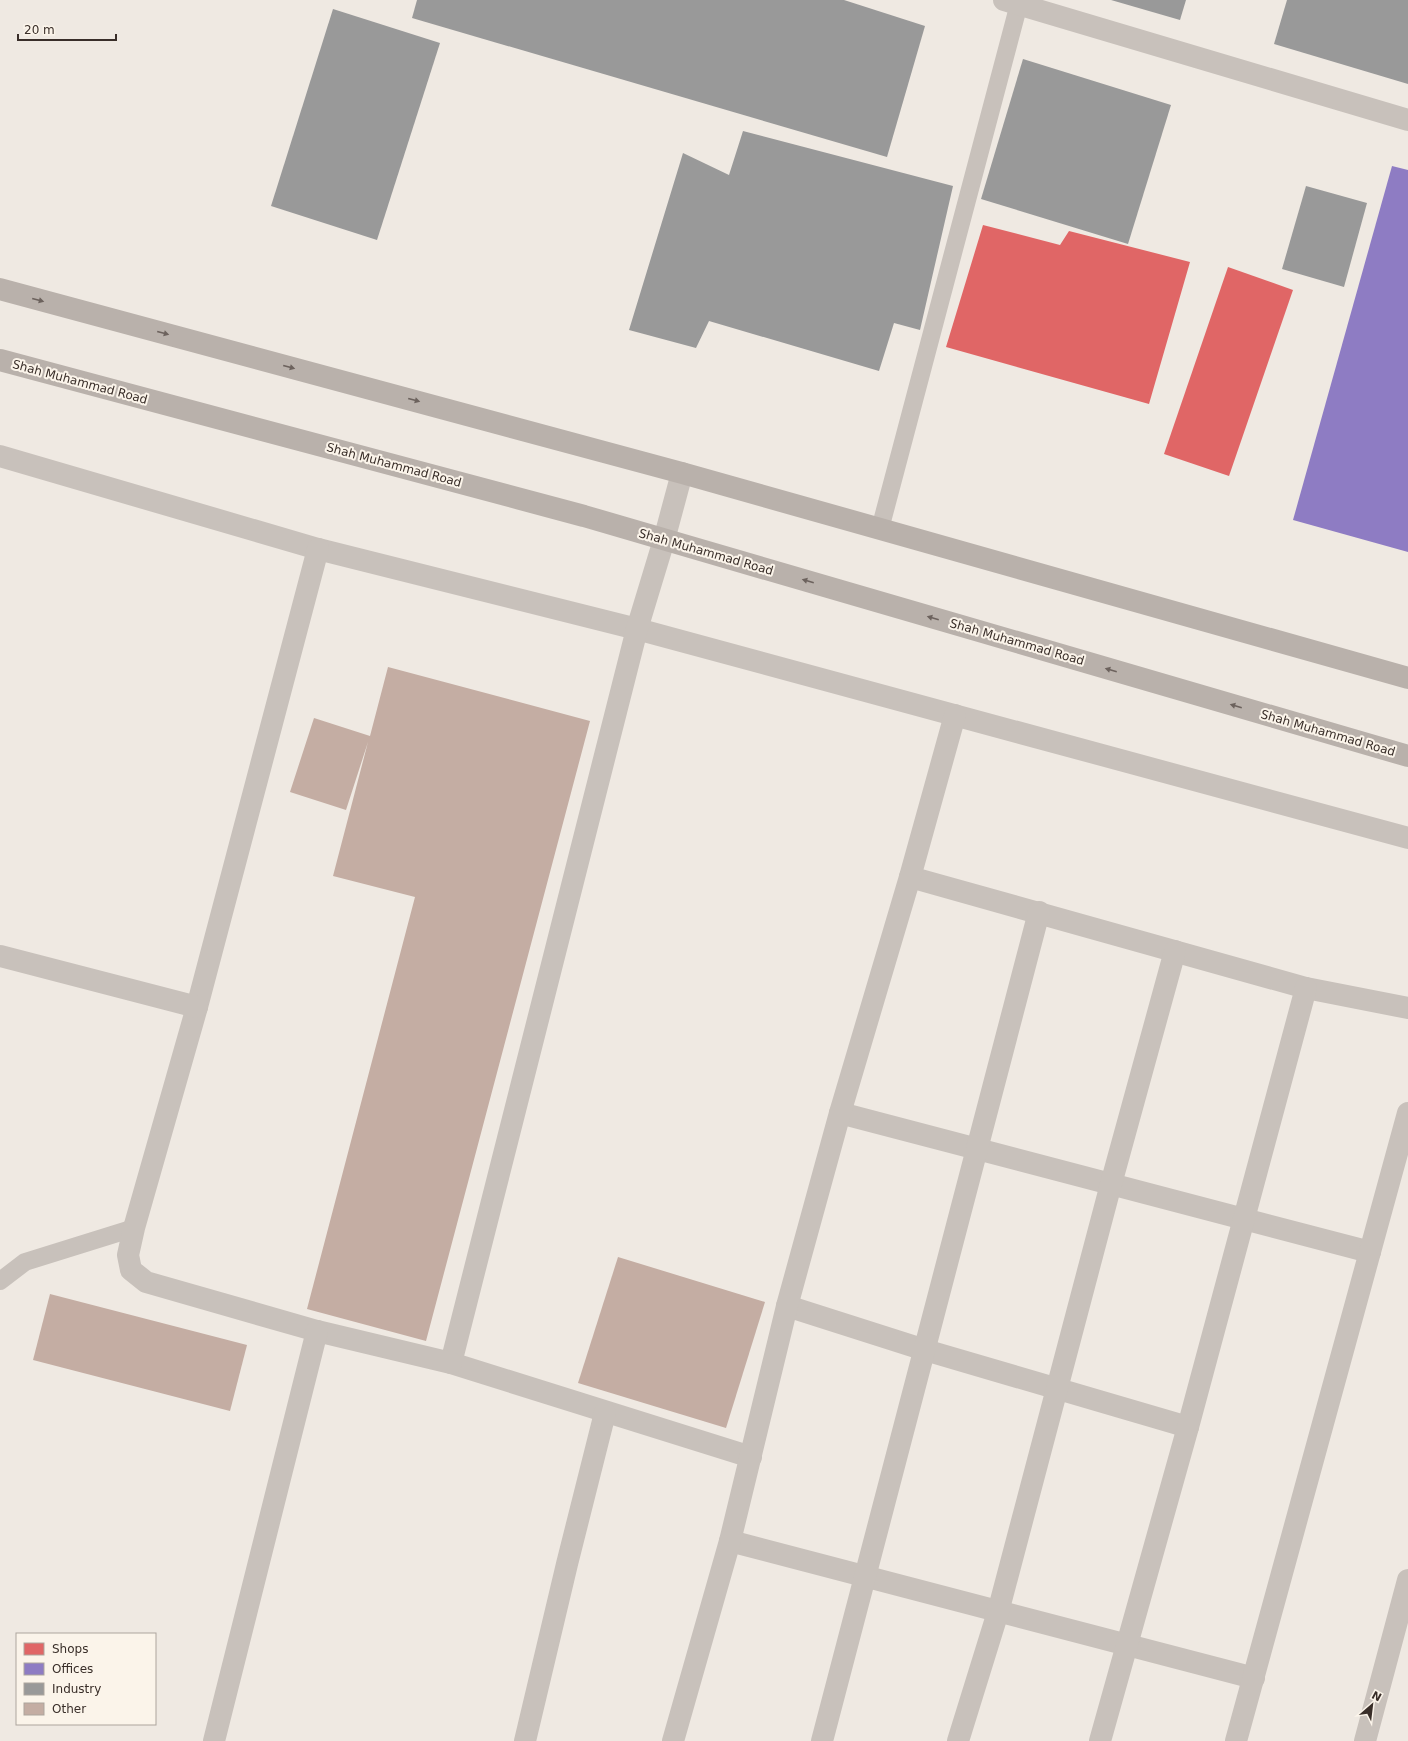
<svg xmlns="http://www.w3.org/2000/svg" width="1408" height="1741" font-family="'DejaVu Sans',sans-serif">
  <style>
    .shops { fill: #e06666 }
    .offices { fill: #8e7cc3 }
    .industry { fill: #999 }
    .building { fill: #c4ada3 }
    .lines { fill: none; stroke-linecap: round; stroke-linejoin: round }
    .lane { stroke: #c8c1bb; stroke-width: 18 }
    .street { stroke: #c8c1bb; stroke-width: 22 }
    .secondary { stroke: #b9b1ab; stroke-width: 22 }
    .oneway { fill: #6c625d }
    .labels { text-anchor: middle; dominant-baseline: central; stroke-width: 4; stroke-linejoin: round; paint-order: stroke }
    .street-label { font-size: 12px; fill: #392e29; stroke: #fbf4ea }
  </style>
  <rect width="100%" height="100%" fill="#efe9e2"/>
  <!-- shops -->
  <g class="shops">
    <path d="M983 225 1060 245 1069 231 1190 262 1149 404 946 347Z"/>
    <path d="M1228 267 1293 290 1229 476 1164 454Z"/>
  </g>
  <!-- offices -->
  <path class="offices" d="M1392 166 1408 170V552L1293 520Z"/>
  <!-- industry -->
  <g class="industry">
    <path d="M417 0H844L925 26 887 157 412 18Z"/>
    <path d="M1111 0H1186L1180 20Z"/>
    <path d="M1287 0H1408V84L1274 44Z"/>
    <path d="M333 9 440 43 377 240 271 206Z"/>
    <path d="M1023 59 1171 105 1128 244 981 199Z"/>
    <path d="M743 131 953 186 920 330 894 323 879 371 709 321 696 348 629 330 683 153 729 175Z"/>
    <path d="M1306 186 1367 203 1344 287 1282 269Z"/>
  </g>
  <!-- building -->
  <g class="building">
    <path d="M388 667 590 721 426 1341 307 1309 415 897 333 876 368 742 346 810 290 792 314 718 370 736Z"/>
    <path d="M618 1257 765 1302 726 1428 578 1383Z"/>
    <path d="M50 1294 247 1345 230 1411 33 1360Z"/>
  </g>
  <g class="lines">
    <!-- lane -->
    <g class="lane">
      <path d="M880 529 1020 0"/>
      <path d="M0 1281 25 1262 134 1228"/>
    </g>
    <!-- street -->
    <g class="street">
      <path d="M1004 0 1408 120"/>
      <path d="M0 456 318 549 637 629 1408 838"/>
      <path d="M682 473 664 540 637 629 451 1363 751 1457"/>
      <path d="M318 549 197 1007 134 1228 128 1255 131 1270 146 1282 317 1331 451 1363"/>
      <path d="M910 877 1306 988 1408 1008"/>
      <path d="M0 956 197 1007"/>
      <path d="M840 1113 1370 1252"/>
      <path d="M787 1306 925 1350 1188 1427"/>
      <path d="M730 1541 1254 1678"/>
      <path d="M214 1741 317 1331"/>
      <path d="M525 1741 567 1564 605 1413"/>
      <path d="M673 1741 730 1541 787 1306 840 1113 910 877 955 715"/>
      <path d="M822 1741C895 1465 965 1188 1039 912"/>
      <path d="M958 1741 998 1612 1111 1184 1175 951"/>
      <path d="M1100 1741 1188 1427 1306 988"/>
      <path d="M1236 1741 1408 1113"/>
      <path d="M1365 1741 1408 1580"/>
    </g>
    <!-- secondary -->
    <g class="secondary">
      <path d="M0 289 682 473 1408 678"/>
      <path d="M0 360 584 516 1408 756"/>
    </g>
  </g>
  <!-- one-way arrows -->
  <defs><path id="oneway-solid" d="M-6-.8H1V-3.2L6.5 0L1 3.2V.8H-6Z"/></defs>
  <g class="oneway">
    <use href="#oneway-solid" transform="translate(38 300) rotate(15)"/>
    <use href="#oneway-solid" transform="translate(163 333) rotate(15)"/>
    <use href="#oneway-solid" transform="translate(289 367) rotate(15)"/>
    <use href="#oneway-solid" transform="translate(414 400) rotate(15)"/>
    <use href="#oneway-solid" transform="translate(808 581) rotate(-164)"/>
    <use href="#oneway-solid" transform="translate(933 618) rotate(-164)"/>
    <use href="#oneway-solid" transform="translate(1111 670) rotate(-164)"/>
    <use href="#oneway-solid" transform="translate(1236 706) rotate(-164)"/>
  </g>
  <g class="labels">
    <!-- street labels -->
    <g class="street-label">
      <text transform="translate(80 382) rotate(15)">Shah Muhammad Road</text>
      <text transform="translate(394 465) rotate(15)">Shah Muhammad Road</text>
      <text transform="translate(706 552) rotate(16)">Shah Muhammad Road</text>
      <text transform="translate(1017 642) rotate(16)">Shah Muhammad Road</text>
      <text transform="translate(1328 733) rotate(16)">Shah Muhammad Road</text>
    </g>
  </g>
  <!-- legend -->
  <rect x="16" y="1633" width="140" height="92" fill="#fbf4ea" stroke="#ada59d"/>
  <rect x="24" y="1643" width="20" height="12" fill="#e06666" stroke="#ada59d"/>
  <text x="52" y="1653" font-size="12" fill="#392e29">Shops</text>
  <rect x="24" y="1663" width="20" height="12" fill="#8e7cc3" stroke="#ada59d"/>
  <text x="52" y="1673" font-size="12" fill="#392e29">Offices</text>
  <rect x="24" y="1683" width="20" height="12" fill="#999999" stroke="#ada59d"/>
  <text x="52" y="1693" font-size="12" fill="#392e29">Industry</text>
  <rect x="24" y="1703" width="20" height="12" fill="#c4ada3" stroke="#ada59d"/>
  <text x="52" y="1713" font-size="12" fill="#392e29">Other</text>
  <!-- north arrow -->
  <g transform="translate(1372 1705) rotate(28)" stroke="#fbf4ea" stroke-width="3" paint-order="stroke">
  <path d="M0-3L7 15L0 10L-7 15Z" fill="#392e29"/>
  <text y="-6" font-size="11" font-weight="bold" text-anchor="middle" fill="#392e29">N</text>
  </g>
  <!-- scale -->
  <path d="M18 34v6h98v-6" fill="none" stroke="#392e29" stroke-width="2"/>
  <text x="24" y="34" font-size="12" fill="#392e29" stroke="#fbf4ea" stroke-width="3" paint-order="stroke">20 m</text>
</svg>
